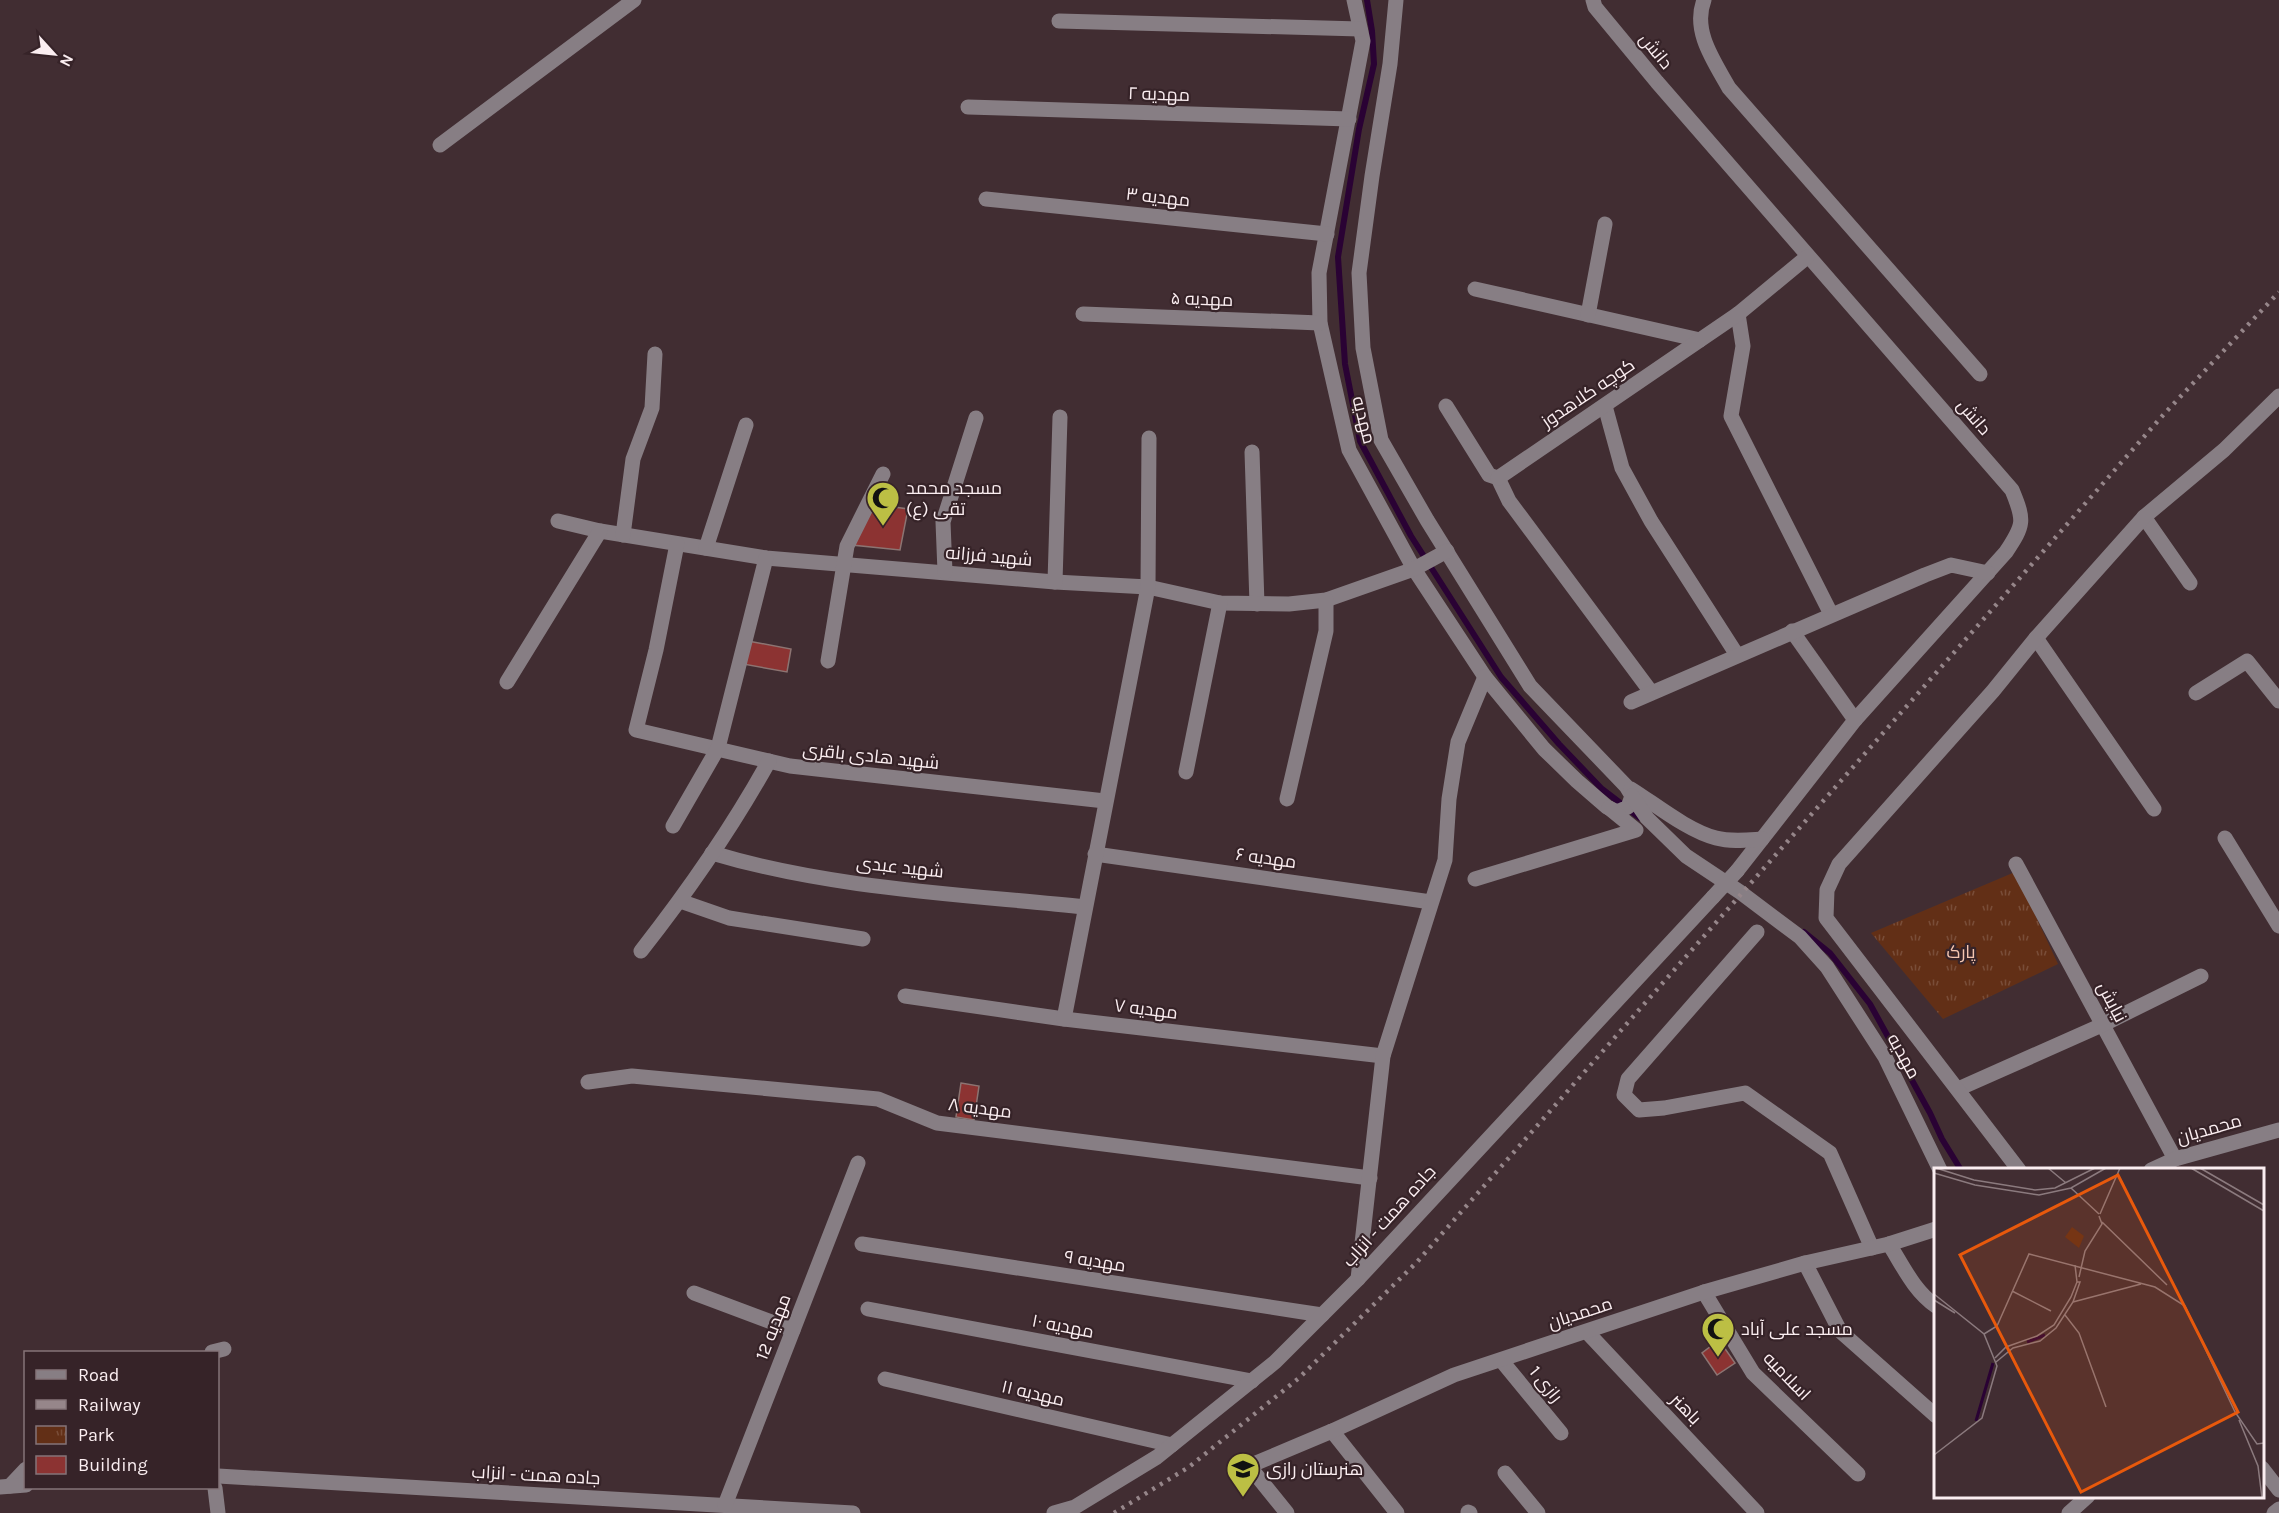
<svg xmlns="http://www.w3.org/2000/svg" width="2279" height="1513" font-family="Karla,Cairo,sans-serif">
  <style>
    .park { fill: url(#park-tufts) }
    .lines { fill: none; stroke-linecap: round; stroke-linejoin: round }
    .stream { stroke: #2a0234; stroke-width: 6 }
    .building { fill: #8c3332; stroke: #8c7472; stroke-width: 1.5 }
    .minor { stroke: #877e84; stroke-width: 15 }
    .rail { stroke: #96868a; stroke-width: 4.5; stroke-dasharray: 3 6; stroke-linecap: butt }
    .minor-bridge { stroke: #877e84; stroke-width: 15 }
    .labels { text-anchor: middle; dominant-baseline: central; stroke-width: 4.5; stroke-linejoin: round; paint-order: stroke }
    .street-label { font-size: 18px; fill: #fbeef1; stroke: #362328 }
    .poi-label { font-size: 18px; fill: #fbeef1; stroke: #362328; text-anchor: start }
    .park-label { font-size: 18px; fill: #f4c5b0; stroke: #362328 }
    .inset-river { fill: none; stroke: #2a0234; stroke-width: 3 }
    .inset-road { fill: none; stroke: #8b7a7e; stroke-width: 1.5 }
    .view { fill: #e8590c; fill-opacity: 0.15; stroke: #e8590c; stroke-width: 3 }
    .inset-edge { fill: none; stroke: #fbeef1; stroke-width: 3 }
  </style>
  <defs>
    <pattern id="park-tufts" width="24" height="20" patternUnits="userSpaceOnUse" patternTransform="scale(1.5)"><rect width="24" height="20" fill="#622f16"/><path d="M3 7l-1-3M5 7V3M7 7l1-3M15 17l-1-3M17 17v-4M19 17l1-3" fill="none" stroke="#794d38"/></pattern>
  </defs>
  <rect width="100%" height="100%" fill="#412d32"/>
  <!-- park -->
  <path class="park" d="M2015 872 2058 964 1943 1019 1871 933Z"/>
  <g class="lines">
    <!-- stream -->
    <g class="stream">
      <path d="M1367 0 1372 31 1374 64 1359 129 1338 257 1345 364 1360 441 1411 536 1501 677 1559 744 1602 789 1640 818"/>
      <path d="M1804 932 1830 953 1870 1004 1930 1113 1942 1139 1961 1170"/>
    </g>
  </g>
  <!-- building -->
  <g class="building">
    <path d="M873 504 908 509 900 550 852 545Z"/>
    <path d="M748 641 791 649 787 672 743 664Z"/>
    <path d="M961 1083 979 1086 974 1120 956 1117Z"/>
    <path d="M1719 1340 1735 1363 1717 1375 1702 1353Z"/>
  </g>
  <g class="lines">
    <!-- minor -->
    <g class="minor">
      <path d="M1354 0 1363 41 1319 273 1320 323 1349 450 1414 569 1485 677 1544 749 1577 781 1607 807 1617 812 1628 807 1632 796 1626 786 1530 686 1427 520 1381 440 1363 348 1359 273 1372 176 1390 64 1396 0"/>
      <path d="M1593 0 1595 7 1657 82 2012 490C2025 521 2024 525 2006 552L1855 720 1737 871"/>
      <path d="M1704 0C1692 31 1714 61 1729 88L1980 374"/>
      <path d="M1059 21 1360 29"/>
      <path d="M968 107 1349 119"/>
      <path d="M440 145 634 0"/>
      <path d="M986 199 1327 234"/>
      <path d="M1475 289 1700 340"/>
      <path d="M1083 314 1320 323"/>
      <path d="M1738 314 1743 346 1731 416 1831 614"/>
      <path d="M1588 315 1605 224"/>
      <path d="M1446 406 1489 475 1498 478 1509 501 1651 692"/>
      <path d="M1605 406 1622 468 1651 521 1737 655"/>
      <path d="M1252 452 1257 604"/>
      <path d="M1498 478 1738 314 1807 257"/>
      <path d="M2144 517 2190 583"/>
      <path d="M558 521 600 531 766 558 1055 582 1148 587 1220 603 1289 604 1326 600 1414 569 1447 551"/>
      <path d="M623 535 633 459 652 408 655 354"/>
      <path d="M677 544 656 650 636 730 790 766 1105 801"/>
      <path d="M706 548 746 425"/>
      <path d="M945 572 943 522 976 418"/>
      <path d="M1055 582 1060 417"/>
      <path d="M1792 631 1855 720"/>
      <path d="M2036 638 2154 809"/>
      <path d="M828 661 847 546 883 474"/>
      <path d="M507 682 600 531"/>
      <path d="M2196 693 2247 661 2279 701"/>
      <path d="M1631 702 1925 575 1951 565 1988 573"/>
      <path d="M1186 772 1220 603"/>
      <path d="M1631 789C1655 804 1688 831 1716 838 1731 842 1747 840 1762 839"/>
      <path d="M1632 796 1647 818 1686 856 1740 892 1800 937 1827 967 1885 1057 1940 1170"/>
      <path d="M1287 799 1326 631V600"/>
      <path d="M673 826 718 748 766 558"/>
      <path d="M2225 838 2279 926"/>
      <path d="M712 853C832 889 961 894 1085 907"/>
      <path d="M1095 854 1431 902"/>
      <path d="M2016 864 2175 1159"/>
      <path d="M1475 879 1636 830 1609 808"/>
      <path d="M680 901 729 918 863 939"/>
      <path d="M1757 932 1628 1079 1624 1095 1639 1110 1664 1108 1745 1093 1830 1153 1872 1248"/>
      <path d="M641 951C688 891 732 828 769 761"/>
      <path d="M905 996 1064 1019 1383 1056"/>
      <path d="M1064 1019 1148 587 1149 438"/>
      <path d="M588 1082 632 1076 878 1099 937 1123 1370 1178"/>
      <path d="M1958 1089 2102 1025 2201 976"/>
      <path d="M2019 1170 1826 918 1827 890 1839 864 1993 691 2036 638 2144 517 2224 450 2279 396"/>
      <path d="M2151 1170 2175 1159 2279 1130"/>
      <path d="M862 1244 1322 1315"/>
      <path d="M1889 1244C1903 1266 1914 1291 1936 1306"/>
      <path d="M1805 1263 1840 1331 1936 1416"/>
      <path d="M1358 1279 1383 1056 1445 860 1449 799 1458 742 1485 677"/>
      <path d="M1704 1292 1753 1373 1858 1474"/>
      <path d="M694 1293 793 1330"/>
      <path d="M868 1309 1252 1381"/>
      <path d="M1587 1332 1757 1513"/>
      <path d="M212 1352 224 1349"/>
      <path d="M1501 1360 1561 1433"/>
      <path d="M885 1379 1172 1445"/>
      <path d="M1332 1431 1397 1513"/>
      <path d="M2262 1468 2279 1490"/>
      <path d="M1505 1473 1538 1513"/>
      <path d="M218 1476 853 1513"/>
      <path d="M10 1486 26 1469"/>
      <path d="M0 1487 26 1485"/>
      <path d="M215 1488 218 1513"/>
      <path d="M725 1505 858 1163"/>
      <path d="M1468 1512 1470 1513"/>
      <path d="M1054 1513 1075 1507 1157 1457 1275 1362 1358 1279 1713 897"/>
      <path d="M1287 1513 1249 1466 1332 1431 1454 1375 1704 1292 1805 1263 1889 1244 1936 1229"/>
      <path d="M2069 1513 2088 1496"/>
      <path d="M2274 1513 2279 1509"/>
    </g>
    <!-- rail -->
    <path class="rail" d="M1114 1513 1189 1467 1299 1378 1417 1262 2165 413 2279 292"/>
    <!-- minor-bridge -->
    <path class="minor-bridge" d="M1713 897 1737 871"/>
  </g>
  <!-- icons -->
  <defs>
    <g id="mosque-pin" transform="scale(1.725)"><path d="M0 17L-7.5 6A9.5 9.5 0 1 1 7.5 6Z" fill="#bcbf44" stroke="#362328"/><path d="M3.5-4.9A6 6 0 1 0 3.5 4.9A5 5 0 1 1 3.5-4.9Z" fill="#111"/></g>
    <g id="school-pin" transform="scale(1.725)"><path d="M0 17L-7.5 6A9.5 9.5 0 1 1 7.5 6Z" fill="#bcbf44" stroke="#362328"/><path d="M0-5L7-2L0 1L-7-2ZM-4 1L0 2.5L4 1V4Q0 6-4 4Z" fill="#111"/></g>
  </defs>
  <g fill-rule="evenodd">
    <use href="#mosque-pin" x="883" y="498"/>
    <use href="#mosque-pin" x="1718" y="1329"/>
    <use href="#school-pin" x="1243" y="1469"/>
  </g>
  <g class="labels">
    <!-- street labels -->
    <g class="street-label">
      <text transform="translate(1656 51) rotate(51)">دانش</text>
      <text transform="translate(1159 94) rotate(2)">مهدیه ۲</text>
      <text transform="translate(1158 197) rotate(6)">مهدیه ۳</text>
      <text transform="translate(1202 299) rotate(2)">مهدیه ۵</text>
      <text transform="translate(1588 393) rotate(-34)">کوچه کلاهدوز</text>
      <text transform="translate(1974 417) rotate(49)">دانش</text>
      <text transform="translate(1364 420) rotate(76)">مهدیه</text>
      <text transform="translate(989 556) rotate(5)">شهید فرزانه</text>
      <text transform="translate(871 756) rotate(6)">شهید هادی باقری</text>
      <text transform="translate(1266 858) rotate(8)">مهدیه ۶</text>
      <text transform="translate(900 867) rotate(6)">شهید عبدی</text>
      <text transform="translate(2112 1002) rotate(62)">نیایش</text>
      <text transform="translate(1146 1009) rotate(7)">مهدیه ۷</text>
      <text transform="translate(1904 1056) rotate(61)">مهدیه</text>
      <text transform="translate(980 1108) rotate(7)">مهدیه ۸</text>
      <text transform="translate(2209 1129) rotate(-16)">محمدیان</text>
      <text transform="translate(1389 1216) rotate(-48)">جاده همت - انزاب</text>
      <text transform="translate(1095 1261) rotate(9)">مهدیه ۹</text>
      <text transform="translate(1580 1313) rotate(-18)">محمدیان</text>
      <text transform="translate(1063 1326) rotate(11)">مهدیه ۱۰</text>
      <text transform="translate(773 1327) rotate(-69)">مهدیه 12</text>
      <text transform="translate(1787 1376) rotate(46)">اسلاميه</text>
      <text transform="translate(1546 1384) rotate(51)">رازی 1</text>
      <text transform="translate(1033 1393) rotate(13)">مهدیه ۱۱</text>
      <text transform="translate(1686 1409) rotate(46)">باهنر</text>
      <text transform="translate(536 1475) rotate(3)">جاده همت - انزاب</text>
    </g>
    <!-- poi labels -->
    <g class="poi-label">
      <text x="906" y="488">مسجد محمد<tspan x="906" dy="21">تقی (ع)</tspan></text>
      <text x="1741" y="1329">مسجد علی آباد</text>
      <text x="1266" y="1469">هنرستان رازی</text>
    </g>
    <!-- park labels -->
    <g class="park-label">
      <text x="1961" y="952">پارک</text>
    </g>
  </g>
  <!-- overview -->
  <g transform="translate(1934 1168)">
    <rect width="330" height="330" fill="#412d32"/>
    <path d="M138 59 150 68 145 80 131 69Z" fill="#622f16"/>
    <path class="inset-river" d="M93 174 111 167M42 253 59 195"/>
    <path class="inset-road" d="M2 0 40 12 101 22 121 20 161 0M114 0 132 15M257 0 330 43M266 0 330 37M0 5 41 17 105 27 137 20 172 0M137 20 165 46M166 46 186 0M168 54 233 117M145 109 151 83 168 56 165 48M78 123 117 143M0 126 50 166 63 198 48 250 0 287M0 132 21 145M139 134 207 116M131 147 145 165 172 239M50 166 63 158 95 86 221 119 251 138 301 244 323 276 330 275M61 190 72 179 103 168 120 157 137 129 143 114 141 97M62 194 79 180 106 173 122 160 139 134 146 114H143M305 252 324 298 328 330"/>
    <path class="view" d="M184 7 304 244 147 324 26 87Z"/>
    <rect width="330" height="330" class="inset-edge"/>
  </g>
  <!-- legend -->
  <rect x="24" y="1351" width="195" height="138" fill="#362328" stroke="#857478" stroke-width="1.5"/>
  <rect x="36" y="1370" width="30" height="9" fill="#877e84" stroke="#857478" stroke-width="1.5"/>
  <text x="78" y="1381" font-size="18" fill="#fbeef1">Road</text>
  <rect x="36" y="1400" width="30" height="9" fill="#96868a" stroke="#857478" stroke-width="1.5"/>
  <text x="78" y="1411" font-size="18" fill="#fbeef1">Railway</text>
  <rect x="36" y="1426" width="30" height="18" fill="url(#park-tufts)" stroke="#857478" stroke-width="1.5"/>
  <text x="78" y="1441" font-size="18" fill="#fbeef1">Park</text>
  <rect x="36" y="1456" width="30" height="18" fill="#8c3332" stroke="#857478" stroke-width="1.5"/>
  <text x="78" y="1471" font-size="18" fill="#fbeef1">Building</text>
  <!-- north arrow -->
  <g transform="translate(54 54) rotate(117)" stroke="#362328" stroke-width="4.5" paint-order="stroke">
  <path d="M0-4.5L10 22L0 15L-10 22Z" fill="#fbeef1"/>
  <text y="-9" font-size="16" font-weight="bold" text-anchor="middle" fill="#fbeef1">N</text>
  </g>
</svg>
